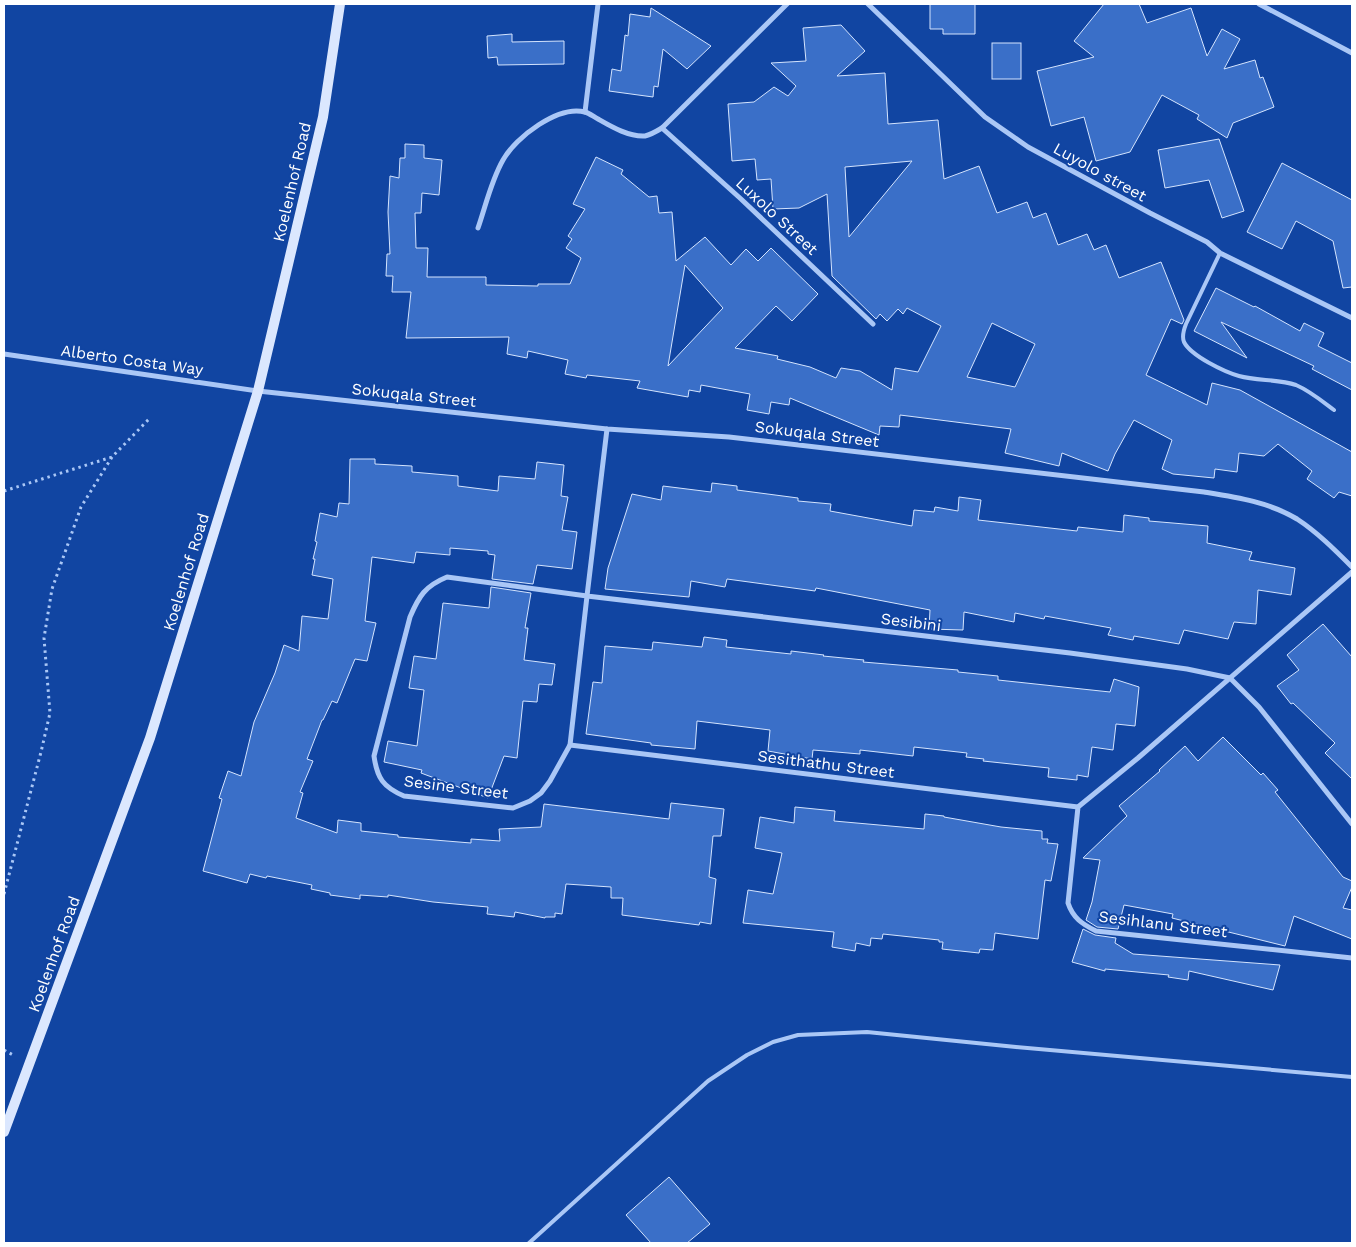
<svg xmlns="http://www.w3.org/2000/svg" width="1356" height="1247" font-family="'Work Sans',sans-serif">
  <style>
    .building { fill: #3a6fc8; stroke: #d4e4fe; fill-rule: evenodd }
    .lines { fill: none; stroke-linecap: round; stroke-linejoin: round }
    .path { stroke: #aac7f6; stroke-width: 3; stroke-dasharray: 2.5 4; stroke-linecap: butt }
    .lane { stroke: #aac7f6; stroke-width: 4 }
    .street { stroke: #aac7f6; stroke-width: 5 }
    .secondary { stroke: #dbe7fe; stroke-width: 10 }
    .labels { text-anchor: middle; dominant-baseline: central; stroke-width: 4; stroke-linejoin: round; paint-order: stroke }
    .street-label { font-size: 16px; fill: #fff; stroke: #1145a2 }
  </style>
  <rect width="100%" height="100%" fill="#1145a2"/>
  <!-- building -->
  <g class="building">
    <path d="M930 4H975V34H943V29H930Z"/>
    <path d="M1104 4H1139L1147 23 1191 8 1207 56 1222 29 1240 39 1224 69 1255 60 1260 78 1263 77 1274 107 1233 123 1227 138 1197 119 1199 115 1162 95 1130 152 1096 161 1084 117 1051 126 1037 71 1094 57 1074 41Z"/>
    <path d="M651 8 711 46 687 69 663 49 658 87 654 86 653 97 609 91 612 69 621 71 625 35 628 36 630 14 650 17Z"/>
    <path d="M841 25 865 51 837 76 885 73 888 124 938 120 944 179 979 166 997 213 1027 202 1033 218 1046 213 1058 245 1087 234 1094 250 1106 245 1119 278 1161 262 1184 320 1182 324 1171 319 1146 375 1207 405 1212 383 1240 390 1352 452V496L1339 492 1334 498 1307 479 1312 471 1278 444 1264 456 1239 453 1237 472 1215 469 1214 478 1173 474 1162 469 1172 440 1134 420 1115 454 1108 471 1062 453 1059 466 1005 453 1011 429 900 415 899 427 880 426 879 435 790 398 789 405 771 402 769 414 747 410 750 394 701 385 700 392 689 390 688 397 637 388 640 381 587 375 586 378 565 374 568 360 528 351 527 358 507 354 509 337 406 338 411 292H392L393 276H386L387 254H390L388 212 390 176 399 178 400 158H405V144L424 145V158L442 160 439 195 422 193 421 213H415L416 248H428L427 277H486V285L538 286V284H570L581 258 566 248 572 239 568 236 585 209 573 204 596 157 623 170 621 174 649 197 657 196 659 213 672 212 676 261 705 237 731 265 746 249 758 261 771 248 818 294 792 321 776 306 735 348 778 356 777 359 810 367 836 378 841 368 860 371 892 390 895 368 918 372 941 326 907 308 903 314 898 309 887 321 880 314 876 319 832 276 827 194 799 208 773 209 771 179 757 180 755 159 732 161 728 104 754 102 774 87 788 96 796 86 771 63 806 61 803 28ZM912 161 849 237 845 167ZM685 265 723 308 668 366ZM992 323 1035 344 1015 387 967 377Z"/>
    <path d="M512 34V42L564 41V64L498 65 497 57 488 58 487 36Z"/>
    <rect x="992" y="43" width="29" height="36"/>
    <path d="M1219 139 1244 211 1222 218 1209 180 1165 188 1158 150Z"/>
    <path d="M1282 163 1352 200V287L1343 288 1333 241 1296 221 1282 249 1247 232Z"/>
    <path d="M1216 288 1254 307 1255 306 1300 331 1304 323 1324 333 1318 346 1352 363V390L1312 369 1314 366 1221 322 1247 358 1194 331Z"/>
    <path d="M350 459H375V464L412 466V472L458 476V486L498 491 499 476 535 479 537 462 564 465 561 496 568 497 562 530 577 532 572 569 537 565 533 584 492 579 495 555 488 554V551L450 548V555L416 552 414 563 372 557 365 621 376 623 367 661 355 659 337 703 332 701 323 720H322L307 759 313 761 300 792 303 793 296 818 337 833 338 820 361 823V831L398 835V837L471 843V839L500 841 499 829 541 827 544 804 669 819 671 803 724 809 721 836H713L709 877 716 879 711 924 700 922 699 925 622 915 623 898H611V887L566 884 562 914 555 913V917H545V918L515 912 514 917 487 914 488 907 433 902 388 895V897L360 895V899L330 895V893L311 889 312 885 267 876 266 878 250 874 247 883 203 871 222 799 219 798 228 771 241 776 254 722 275 673 284 645 299 651 302 616 328 619 333 579 312 575 315 559H313L317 542 315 541 320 513 337 517 339 503 349 504Z"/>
    <path d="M712 483 737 486V490L798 498V501L831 504 830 511 912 526 914 510 934 512 935 507 958 511 959 497 981 500 978 520 1077 531 1078 527 1123 532 1124 515 1149 518V521L1208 526 1207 543 1252 552 1249 560 1295 568 1291 595 1258 590 1256 624 1234 622 1228 639 1184 630 1179 644 1134 636 1133 640 1108 635 1111 628 1045 616 1044 619 1015 613 1014 622 964 612 963 630 929 629 930 610 816 588 815 591 727 579 725 587 691 581 689 597 605 589 608 568 632 494 661 500 663 486 711 492Z"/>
    <path d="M491 587 531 593 525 628H528L524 660 555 664 552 685 539 684 537 702 523 701 517 758 504 756 488 798 421 773 422 770 384 762 388 741 417 746 424 690 409 688 414 656 436 659 443 603 489 608Z"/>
    <path d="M1323 624 1352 657V779L1325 753 1335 743 1293 703 1291 704 1277 686 1299 670 1287 655Z"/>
    <path d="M704 637 727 640 726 647 791 654V651L824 655 823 656 864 660 863 662 958 670V672L998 676V680L1110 692 1114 679 1139 687 1135 726 1116 724 1113 750 1092 747 1088 777 1077 775V780L1048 777 1049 768 983 761 984 759 966 757 967 753 914 747 913 756 860 750V754L813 750 812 759 768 751 770 730 697 721 695 749 651 745V743L586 734 593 682 602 683 605 646 652 650 653 642 702 647Z"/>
    <path d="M1223 737 1261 775 1263 773 1278 790 1275 792 1343 877 1352 881V887L1343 908 1352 910V939L1294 916 1285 946 1172 918 1173 914 1124 905 1118 929 1097 927 1086 920 1092 902 1100 860 1083 858 1127 816 1119 806 1160 771 1159 770 1185 746 1198 761Z"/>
    <path d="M795 807 835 811 834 821 924 829 925 814 944 816V817L1001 827 1042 831V839H1048L1047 843 1058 844 1051 881 1045 880 1038 939 995 933 993 950 980 949 979 953 942 949 943 942H939V940L883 934 882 939 871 938 870 946 856 943 855 951 832 947 834 932 743 923 748 890 773 894 782 853 755 848 760 817 794 823Z"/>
    <path d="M1083 929 1095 935 1116 938 1115 943 1133 954 1280 965 1273 990 1189 971 1188 980 1168 977 1169 975 1105 969V971L1072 962Z"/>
    <path d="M669 1177 710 1224 687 1243H651L626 1215Z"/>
  </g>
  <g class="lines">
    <!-- path -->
    <g class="path">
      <path d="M4 491 112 457 150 418"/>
      <path d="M4 894 41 752 50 713 44 638 52 589 81 507 112 457"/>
      <path d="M4 1050 13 1055"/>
    </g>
    <!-- lane -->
    <g class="lane">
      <path d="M1220 253 1186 324C1184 329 1182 337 1184 342 1191 356 1225 372 1239 376 1257 381 1278 379 1296 385 1310 391 1322 401 1334 410"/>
      <path d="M529 1243 708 1081 747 1055 773 1042 798 1035 867 1032 1016 1047 1352 1077"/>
    </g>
    <!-- street -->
    <g class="street">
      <path d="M868 4 985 117 1028 147 1150 213 1207 242 1220 253 1352 318"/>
      <path d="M1259 4 1352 53"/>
      <path d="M585 112 598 4"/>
      <path d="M662 128 741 199 873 324"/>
      <path d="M478 228C486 205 491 181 503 160 516 137 558 105 585 112 589 113 594 117 598 119 612 127 629 137 645 136 650 135 657 131 662 128L787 4"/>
      <path d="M4 354 258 391 607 429 729 437 1204 492C1235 497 1269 502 1297 519 1317 532 1335 550 1352 567"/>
      <path d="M607 429 587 596 1070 653 1187 669 1230 678 1259 707 1352 824"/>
      <path d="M1352 572 1138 758 1078 807 1068 903C1073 918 1082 924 1096 931L1352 958"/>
      <path d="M447 577 587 596 570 745 550 781 541 793 530 801 513 808 404 796C383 787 377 778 374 756L410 617C419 596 425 586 447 577Z"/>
      <path d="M570 745 1078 807"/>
    </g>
    <!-- secondary -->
    <path class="secondary" d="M4 1132 150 738 258 391 323 117 340 4"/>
  </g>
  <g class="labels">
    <!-- street labels -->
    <g class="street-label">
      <text transform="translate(1100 172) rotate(29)">Luyolo street</text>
      <text transform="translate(292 182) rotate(-77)">Koelenhof Road</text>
      <text transform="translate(777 216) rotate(43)">Luxolo Street</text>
      <text transform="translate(132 360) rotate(8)">Alberto Costa Way</text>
      <text transform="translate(414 395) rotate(6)">Sokuqala Street</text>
      <text transform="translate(817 434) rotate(7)">Sokuqala Street</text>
      <text transform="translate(186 572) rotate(-73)">Koelenhof Road</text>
      <text transform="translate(911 622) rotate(7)">Sesibini</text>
      <text transform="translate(826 764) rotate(7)">Sesithathu Street</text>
      <text transform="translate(456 787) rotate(7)">Sesine Street</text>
      <text transform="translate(1163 924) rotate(7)">Sesihlanu Street</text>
      <text transform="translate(54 954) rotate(-70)">Koelenhof Road</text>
    </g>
  </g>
  <!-- border -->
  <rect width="1356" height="1247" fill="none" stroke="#ffffff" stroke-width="10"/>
</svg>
